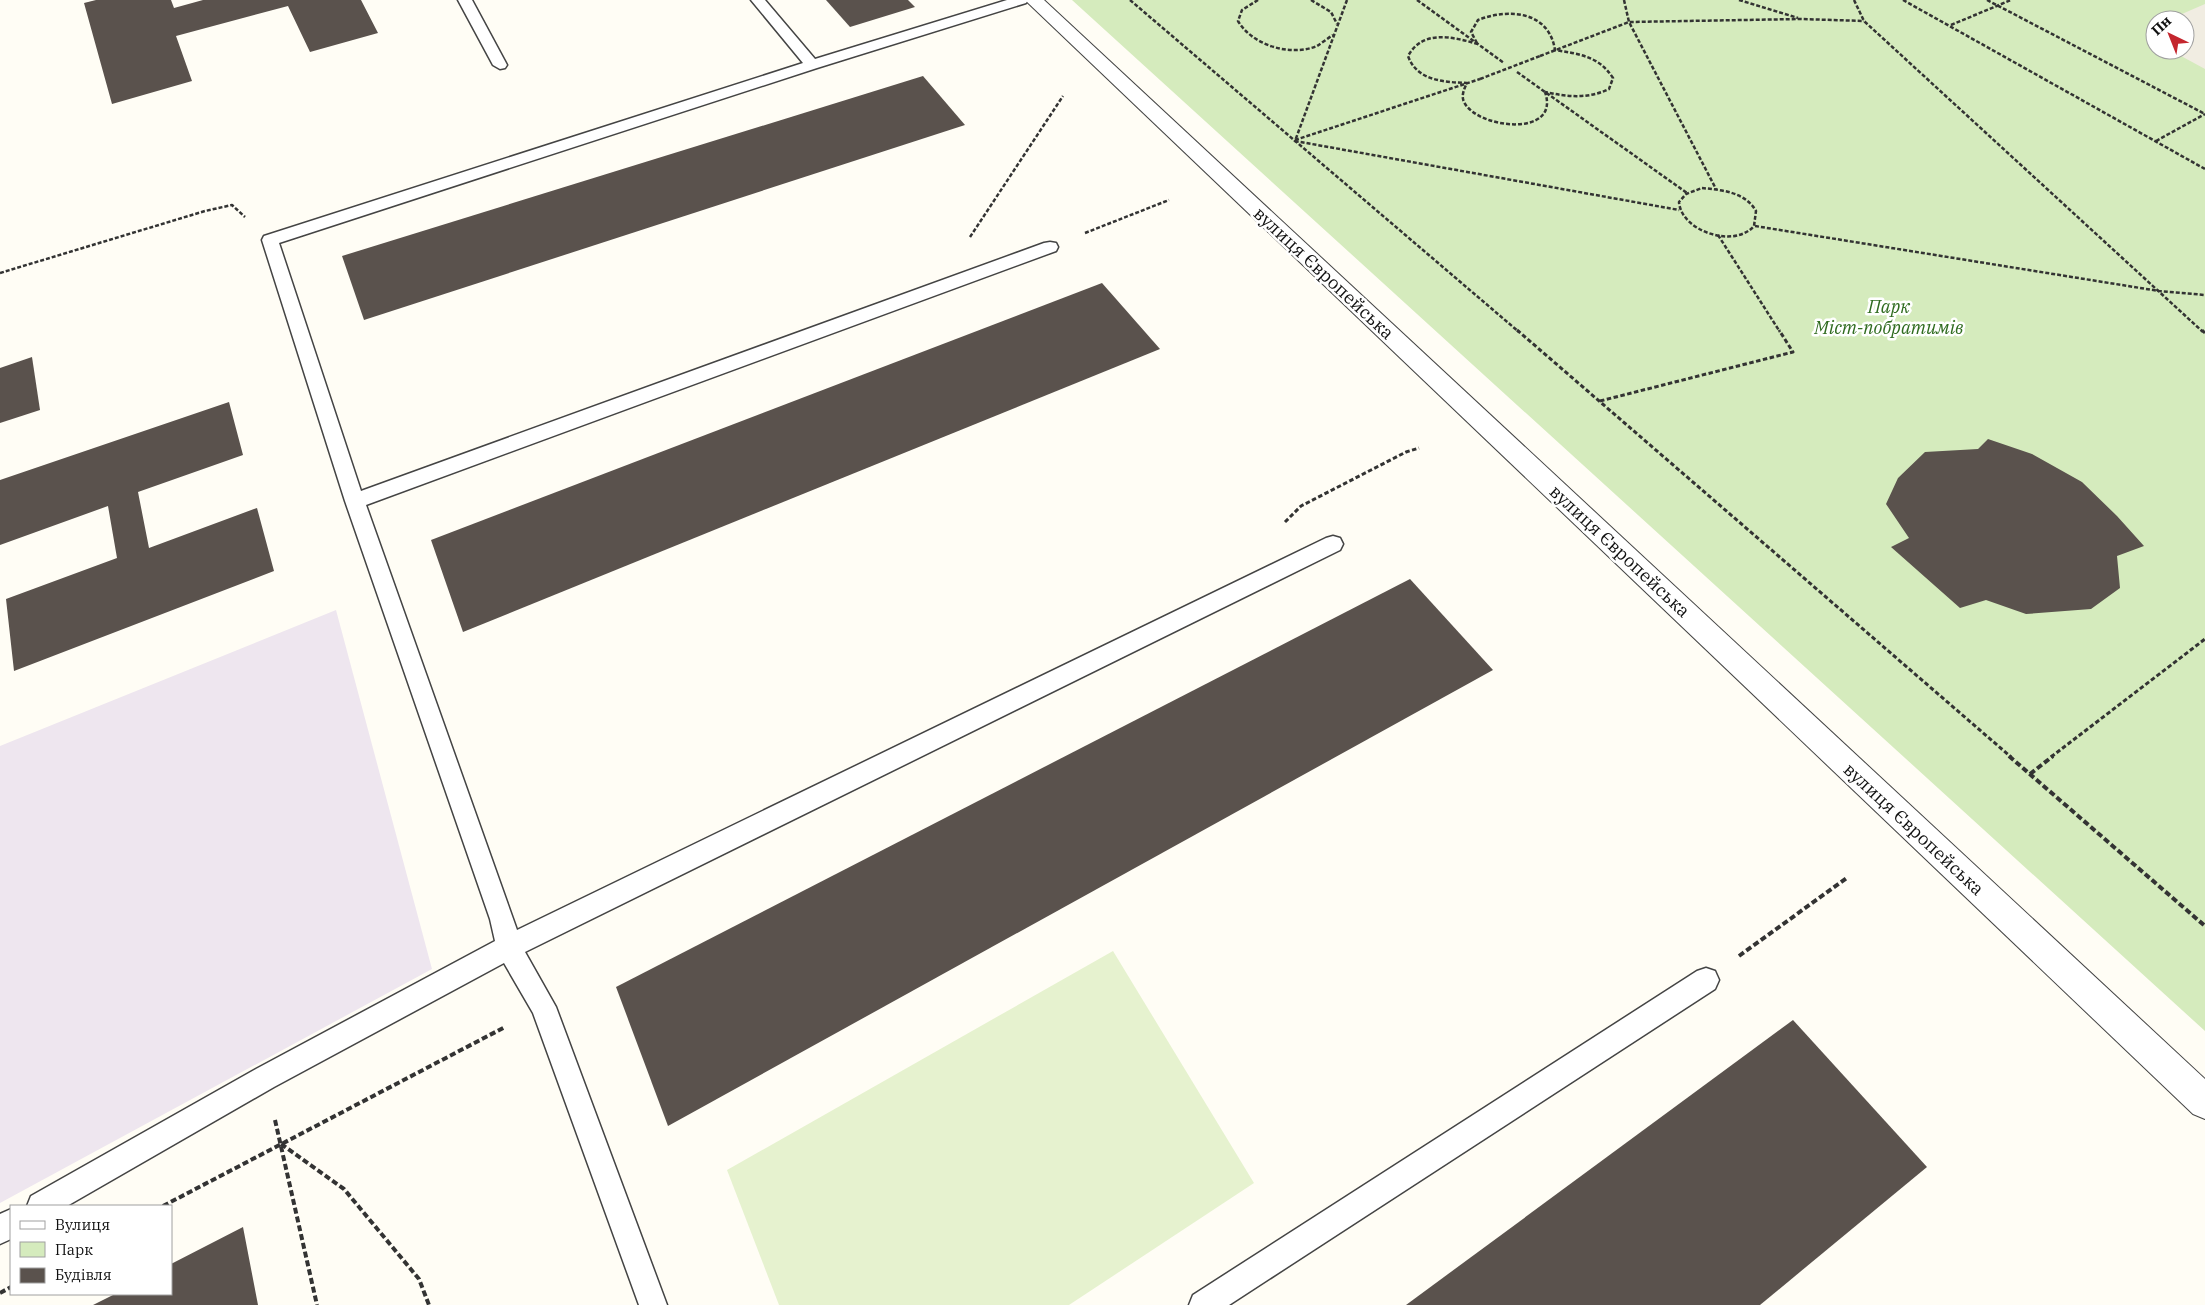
<svg xmlns="http://www.w3.org/2000/svg" width="2205" height="1305" font-family="'IBM Plex Serif',serif">
  <style>
    .industrial { fill: #eee6ef }
    .green { fill: #d5ebbd; fill-rule: evenodd }
    .pitch { fill: #e6f2cf }
    .plaza { fill: #f1ede2 }
    .building { fill: #5a524d }
    .lines { fill: none; stroke-linecap: round; stroke-linejoin: round }
    .service-casing { stroke: #444; stroke-width: 3 }
    .minor-casing { stroke: #444; stroke-width: 2 }
    .path-far2 { stroke: #333; stroke-width: 2.5; stroke-dasharray: 4 2; stroke-linecap: butt }
    .path-far1 { stroke: #333; stroke-width: 3; stroke-dasharray: 4.5 2.5; stroke-linecap: butt }
    .path { stroke: #333; stroke-width: 4; stroke-dasharray: 6 3; stroke-linecap: butt }
    .service { fill: #fff; fill-rule: evenodd }
    .minor { fill: #fff; fill-rule: evenodd }
    .path-bridge { stroke: #333; stroke-width: 2.5; stroke-dasharray: 4 2; stroke-linecap: butt }
    .labels { text-anchor: middle; dominant-baseline: central; stroke-width: 5; stroke-linejoin: round; paint-order: stroke }
    .street-label { font-size: 18px; fill: #111; stroke: #fff }
    .park-label { font-size: 18px; font-style: italic; fill: #2f6b1f; stroke: #fff }
  </style>
  <rect width="100%" height="100%" fill="#fffdf5"/>
  <!-- industrial -->
  <path class="industrial" d="M336 610 432 969 0 1203V746Z"/>
  <!-- green -->
  <path class="green" d="M1072 0H2205V1031ZM2155 20H2185V50H2155Z"/>
  <!-- pitch -->
  <path class="pitch" d="M1113 951 1254 1183 1069 1305H779L727 1170Z"/>
  <!-- plaza -->
  <path class="plaza" d="M2205 4V69L2170 50H2185V20H2168Z"/>
  <!-- building -->
  <g class="building">
    <path d="M96 0H171L174 8 203 0H361L378 33 310 52 288 6 176 36 192 81 112 104 84 3Z"/>
    <path d="M826 0H908L915 7 850 27Z"/>
    <path d="M923 76 965 125 364 320 342 256Z"/>
    <path d="M1102 283 1160 349 463 632 431 540Z"/>
    <path d="M32 357 40 410 0 423V368Z"/>
    <path d="M229 402 243 455 138 492 149 548 257 508 274 571 14 671 6 599 117 558 108 506 0 545V480Z"/>
    <path d="M1988 439 2032 454 2082 482 2117 516 2144 546 2117 556 2120 588 2091 609 2026 614 1986 600 1960 608 1891 547 1909 538 1886 504 1898 478 1925 452 1978 449Z"/>
    <path d="M1410 579 1493 670 668 1126 616 987Z"/>
    <path d="M1793 1020 1927 1167 1760 1305H1406Z"/>
    <path d="M243 1227 258 1305H93L115 1294H171V1264Z"/>
  </g>
  <g class="lines">
    <!-- service casing -->
    <g class="service-casing">
      <g id="service">
        <path d="M458 0H472L507 65 505 68 500 69 493 65Z"/>
        <path d="M751 0H765L815 59 1007 0H1028L1026 3 817 68 279 243 361 491 1044 243 1050 242 1056 243 1058 247 1056 251 366 505 517 930 1326 538 1333 536 1340 538 1343 544 1340 550 525 952 556 1007 667 1305H639L533 1013 504 963 274 1087 67 1206H27L31 1196 256 1069 495 941 490 919 345 501 262 240 264 236 803 63Z"/>
        <path d="M1706 968 1715 971 1719 980 1715 989 1229 1305H1189L1193 1295 1697 971Z"/>
        <path d="M11 1209V1239L0 1244V1214Z"/>
      </g>
    </g>
    <!-- minor casing -->
    <g class="minor-casing">
      <path id="minor" d="M1025 0H1044L2205 1079V1119L2193 1114Z"/>
    </g>
    <!-- path-far2 -->
    <g class="path-far2">
      <path d="M1130 0 1519 332"/>
      <path d="M1258 0 1242 10 1238 21C1252 45 1290 57 1317 46 1322 43 1328 38 1333 35"/>
      <path d="M1311 0 1331 12 1337 24"/>
      <path d="M1347 0 1295 141 1679 210"/>
      <path d="M1417 0 1504 63"/>
      <path d="M1624 0 1629 22 1716 189"/>
      <path d="M1739 0 1798 18"/>
      <path d="M1854 0 1864 21 2203 332"/>
      <path d="M1903 0 2205 169"/>
      <path d="M1987 0 2205 114"/>
      <path d="M1951 25 2011 0"/>
      <path d="M1477 43 1471 32 1478 20C1509 8 1549 11 1555 50 1579 54 1599 56 1613 78L1609 89C1588 99 1568 97 1545 92"/>
      <path d="M1478 44C1453 37 1423 29 1408 56 1417 81 1444 82 1467 83 1464 89 1461 96 1464 102 1477 129 1561 138 1545 92"/>
      <path d="M1540 56 1629 22 1801 19 1864 21"/>
      <path d="M1517 72 1687 193"/>
      <path d="M1295 140 1480 79"/>
      <path d="M2156 141 2205 114"/>
      <path d="M1702 188C1722 190 1745 192 1756 211L1754 226C1734 249 1681 231 1679 202L1686 194Z"/>
      <path d="M1755 226 2159 291 2205 295"/>
      <path d="M1085 233 1169 200"/>
      <path d="M1718 235 1780 332"/>
      <path d="M970 237 1063 96"/>
      <path d="M0 273 205 211 232 205 245 217"/>
    </g>
    <!-- path-far1 -->
    <g class="path-far1">
      <path d="M1517 330 2011 757"/>
      <path d="M2202 330 2205 333"/>
      <path d="M1600 401 1793 352 1779 330"/>
      <path d="M1285 522 1301 506 1406 452 1419 448"/>
      <path d="M2051 757 2205 639"/>
    </g>
    <!-- path -->
    <g class="path">
      <path d="M2009 756 2205 926"/>
      <path d="M2030 774 2053 756"/>
      <path d="M1739 956 1848 877"/>
      <path d="M275 1120 317 1305"/>
      <path d="M281 1144 344 1189 419 1279 429 1305"/>
      <path d="M163 1206 505 1027"/>
      <path d="M0 1293 11 1287"/>
    </g>
    <!-- service -->
    <use href="#service" class="service"/>
    <!-- minor -->
    <use href="#minor" class="minor"/>
    <!-- path-bridge -->
    <path class="path-bridge" d="M1480 79 1540 56"/>
  </g>
  <g class="labels">
    <!-- street labels -->
    <g class="street-label">
      <text transform="translate(1324 273) rotate(43)">вулиця Європейська</text>
      <text transform="translate(1620 551) rotate(43)">вулиця Європейська</text>
      <text transform="translate(1914 829) rotate(43)">вулиця Європейська</text>
    </g>
    <!-- park labels -->
    <g class="park-label">
      <text x="1889" y="306">Парк<tspan x="1889" dy="21">Міст-побратимів</tspan></text>
    </g>
  </g>
  <!-- legend -->
  <rect x="10" y="1205" width="162" height="90" fill="#ffffff" stroke="#a0a0a0"/>
  <rect x="20" y="1221" width="25" height="8" fill="#ffffff" stroke="#a0a0a0"/>
  <text x="55" y="1230" font-size="15" fill="#111111">Вулиця</text>
  <rect x="20" y="1242" width="25" height="15" fill="#d5ebbd" stroke="#a0a0a0"/>
  <text x="55" y="1255" font-size="15" fill="#111111">Парк</text>
  <rect x="20" y="1268" width="25" height="15" fill="#5a524d" stroke="#a0a0a0"/>
  <text x="55" y="1280" font-size="15" fill="#111111">Будівля</text>
  <!-- north arrow -->
  <g transform="translate(2170 35) rotate(317)"><circle r="24" fill="#ffffff" stroke="#a0a0a0"/>
  <path d="M0-4L9 19L0 12L-9 19Z" fill="#c4262e"/>
  <text y="-8" font-size="14" font-weight="bold" text-anchor="middle" fill="#111111">Пн</text>
  </g>
</svg>
